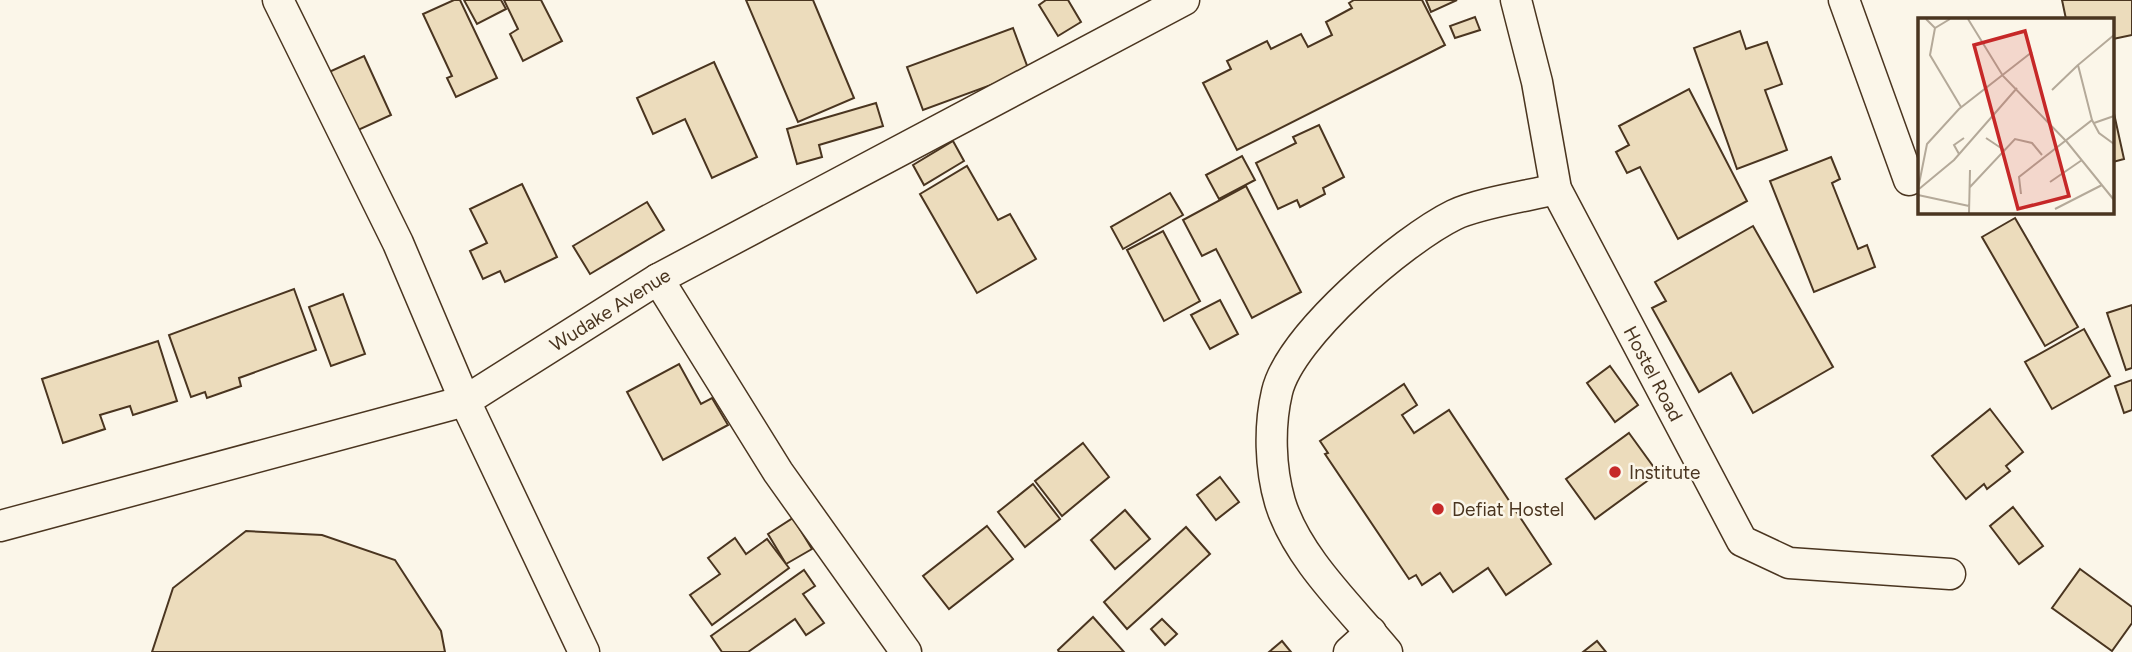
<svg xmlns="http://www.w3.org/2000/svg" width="2132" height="652" font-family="Figtree,sans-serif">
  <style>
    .building { fill: #ecdcbc; stroke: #4a3520; stroke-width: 2 }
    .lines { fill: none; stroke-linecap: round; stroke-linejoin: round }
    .street-casing { stroke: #4a3520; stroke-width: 33 }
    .street { stroke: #fbf6e9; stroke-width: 30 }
    .poi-dot { fill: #c62828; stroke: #fbf6e9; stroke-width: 2.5 }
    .labels { text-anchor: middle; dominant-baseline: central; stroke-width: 5; stroke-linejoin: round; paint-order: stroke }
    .street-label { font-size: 19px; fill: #4a3520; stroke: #fbf6e9 }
    .poi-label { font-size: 19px; fill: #4a3520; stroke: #fbf6e9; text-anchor: start }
    .inset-road { fill: none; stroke: #b4a999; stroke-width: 2 }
    .view { fill: #c62828; fill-opacity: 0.15; stroke: #c62828; stroke-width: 3.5 }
    .inset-edge { fill: none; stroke: #4a3520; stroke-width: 3.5 }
  </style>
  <rect width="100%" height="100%" fill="#fbf6e9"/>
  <!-- building -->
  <g class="building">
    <path d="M454 0H460L497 78 456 97 447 78 452 76 423 14Z"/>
    <path d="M464 0H501L506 9 477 24Z"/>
    <path d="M504 0H541L562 41 523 61 510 34 518 29Z"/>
    <path d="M746 0H813L854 98 798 122Z"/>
    <path d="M1046 0H1068L1081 22 1058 36 1039 5Z"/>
    <path d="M1354 0H1422L1445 45 1237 150 1203 83 1231 69 1227 61 1267 41 1271 49 1301 34 1308 47 1332 35 1326 22 1352 8 1349 3Z"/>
    <path d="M1426 0H1457L1431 12Z"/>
    <path d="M2062 0H2132V35L2113 39V19H2066Z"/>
    <path d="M1475 17 1480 30 1455 38 1450 26Z"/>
    <path d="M1013 28 1029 71 923 110 907 67Z"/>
    <path d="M1740 31 1746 49 1767 42 1782 84 1765 90 1787 150 1737 169 1694 48Z"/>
    <path d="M364 56 391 115 356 131 329 72Z"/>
    <path d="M714 62 757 157 712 178 685 119 653 134 637 98Z"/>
    <path d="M1689 89 1747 201 1678 239 1640 167 1627 173 1616 152 1629 145 1619 126Z"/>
    <path d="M876 103 883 126 819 145 822 157 797 164 787 129Z"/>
    <path d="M2113 109 2124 159 2113 162Z"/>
    <path d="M1319 125 1344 177 1323 188 1325 194 1300 207 1297 200 1278 209 1256 163 1296 143 1293 137Z"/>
    <path d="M953 141 964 161 924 185 913 165Z"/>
    <path d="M1242 156 1255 180 1219 199 1206 175Z"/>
    <path d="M1831 157 1840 179 1832 183 1858 249 1867 245 1875 267 1814 292 1770 181Z"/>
    <path d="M967 166 998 220 1010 214 1036 259 977 293 920 194Z"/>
    <path d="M522 184 557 257 505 282 500 271 483 279 470 251 487 243 470 209Z"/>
    <path d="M1246 186 1301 292 1252 318 1216 249 1202 256 1183 220Z"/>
    <path d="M1170 193 1183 215 1123 249 1111 227Z"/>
    <path d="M647 202 664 230 590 274 573 246Z"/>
    <path d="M2015 218 2078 327 2045 346 1982 237Z"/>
    <path d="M1753 226 1833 367 1753 413 1731 373 1699 392 1652 308 1666 301 1655 282Z"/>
    <path d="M1163 231 1200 301 1164 321 1127 250Z"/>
    <path d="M294 289 316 350 239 378 241 386 207 398 205 392 191 397 169 335Z"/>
    <path d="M343 294 365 354 331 366 309 307Z"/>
    <path d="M1220 300 1238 334 1210 349 1191 315Z"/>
    <path d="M2132 305V368L2126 370 2107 313Z"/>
    <path d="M2084 329 2110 376 2052 409 2025 362Z"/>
    <path d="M158 341 177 401 133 415 130 406 100 415 105 429 63 443 42 379Z"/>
    <path d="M679 364 701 404 712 398 728 425 663 460 627 392Z"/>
    <path d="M1610 366 1638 405 1615 422 1587 383Z"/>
    <path d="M2132 380V410L2124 413 2115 386Z"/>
    <path d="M1404 384 1417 405 1402 415 1414 433 1449 410 1551 564 1506 595 1488 568 1453 592 1440 573 1422 585 1416 575 1409 579 1325 454 1328 453 1320 441Z"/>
    <path d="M1990 409 2023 452 2006 466 2010 471 1987 489 1984 484 1966 499 1932 456Z"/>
    <path d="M1629 433 1658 473 1595 519 1566 479Z"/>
    <path d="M1083 443 1109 477 1062 516 1035 481Z"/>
    <path d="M1220 477 1239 502 1216 520 1197 495Z"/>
    <path d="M1033 484 1060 519 1025 547 998 512Z"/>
    <path d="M2013 507 2043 546 2019 564 1990 526Z"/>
    <path d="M1125 510 1150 539 1115 569 1091 540Z"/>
    <path d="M793 518 812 549 786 564 768 534Z"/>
    <path d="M987 526 1013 559 949 609 923 576Z"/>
    <path d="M1186 527 1210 554 1127 629 1104 602Z"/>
    <path d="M246 531 322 535 395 560 441 631 445 652H152L173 588Z"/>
    <path d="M735 538 746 554 767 539 789 568 712 625 690 595 720 574 708 558Z"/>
    <path d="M2080 569 2132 607V623L2112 651 2052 608Z"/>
    <path d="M804 570 815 586 803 594 824 623 806 635 795 619 748 652H722L711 636Z"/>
    <path d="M1093 617 1124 652H1059L1058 650Z"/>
    <path d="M1162 619 1177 634 1165 645 1151 629Z"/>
    <path d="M1282 641 1291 652H1269Z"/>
    <path d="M1597 641 1606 652H1583Z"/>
  </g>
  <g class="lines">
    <!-- street casing -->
    <g class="street-casing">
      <g id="street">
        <path d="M278 0 398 243 465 401 584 652"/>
        <path id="s1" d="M1516 0 1537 82 1556 189 1742 541 1789 563 1950 574"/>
        <path d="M1844 0 1909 180"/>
        <path d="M658 279 778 472 906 652"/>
        <path id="s2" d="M0 526 465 401 658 279 1184 0"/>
        <path d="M1349 652 1371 632"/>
        <path d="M1387 652C1350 607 1297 558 1280 502 1270 468 1269 426 1277 392 1290 336 1403 240 1454 215 1479 203 1528 196 1556 189"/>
      </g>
    </g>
    <!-- street -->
    <use href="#street" class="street"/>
  </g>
  <!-- markers -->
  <g class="poi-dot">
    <circle cx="1615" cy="472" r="7"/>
    <circle cx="1438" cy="509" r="7"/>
  </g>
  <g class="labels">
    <!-- street labels -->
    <g class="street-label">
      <text stroke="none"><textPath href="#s2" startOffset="653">Wudake Avenue</textPath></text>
      <text stroke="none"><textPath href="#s1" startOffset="402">Hostel Road</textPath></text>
    </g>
    <!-- poi labels -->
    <g class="poi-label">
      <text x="1629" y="472">Institute</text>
      <text x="1452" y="509">Defiat Hostel</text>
    </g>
  </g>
  <!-- overview -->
  <g transform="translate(1918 18)">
    <rect width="196" height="196" fill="#fbf6e9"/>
    <path class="inset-road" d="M8 1 17 10 32 1M50 1 85 58 149 124 196 182M17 10 12 37 43 89M134 72 160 47M174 102 181 115 196 126M176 105 196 98M68 120 86 132M41 136 36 127 46 120M132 164 164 142M52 169 97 121 114 125 124 137M0 171 9 126 41 91 114 34M1 171 36 142 99 70M103 176 101 159 174 102 160 47 196 17M0 177 51 188M137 191 184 167M51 195 52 152"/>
    <path class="view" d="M107 13 151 178 100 191 56 27Z"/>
    <rect width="196" height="196" class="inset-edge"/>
  </g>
</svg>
